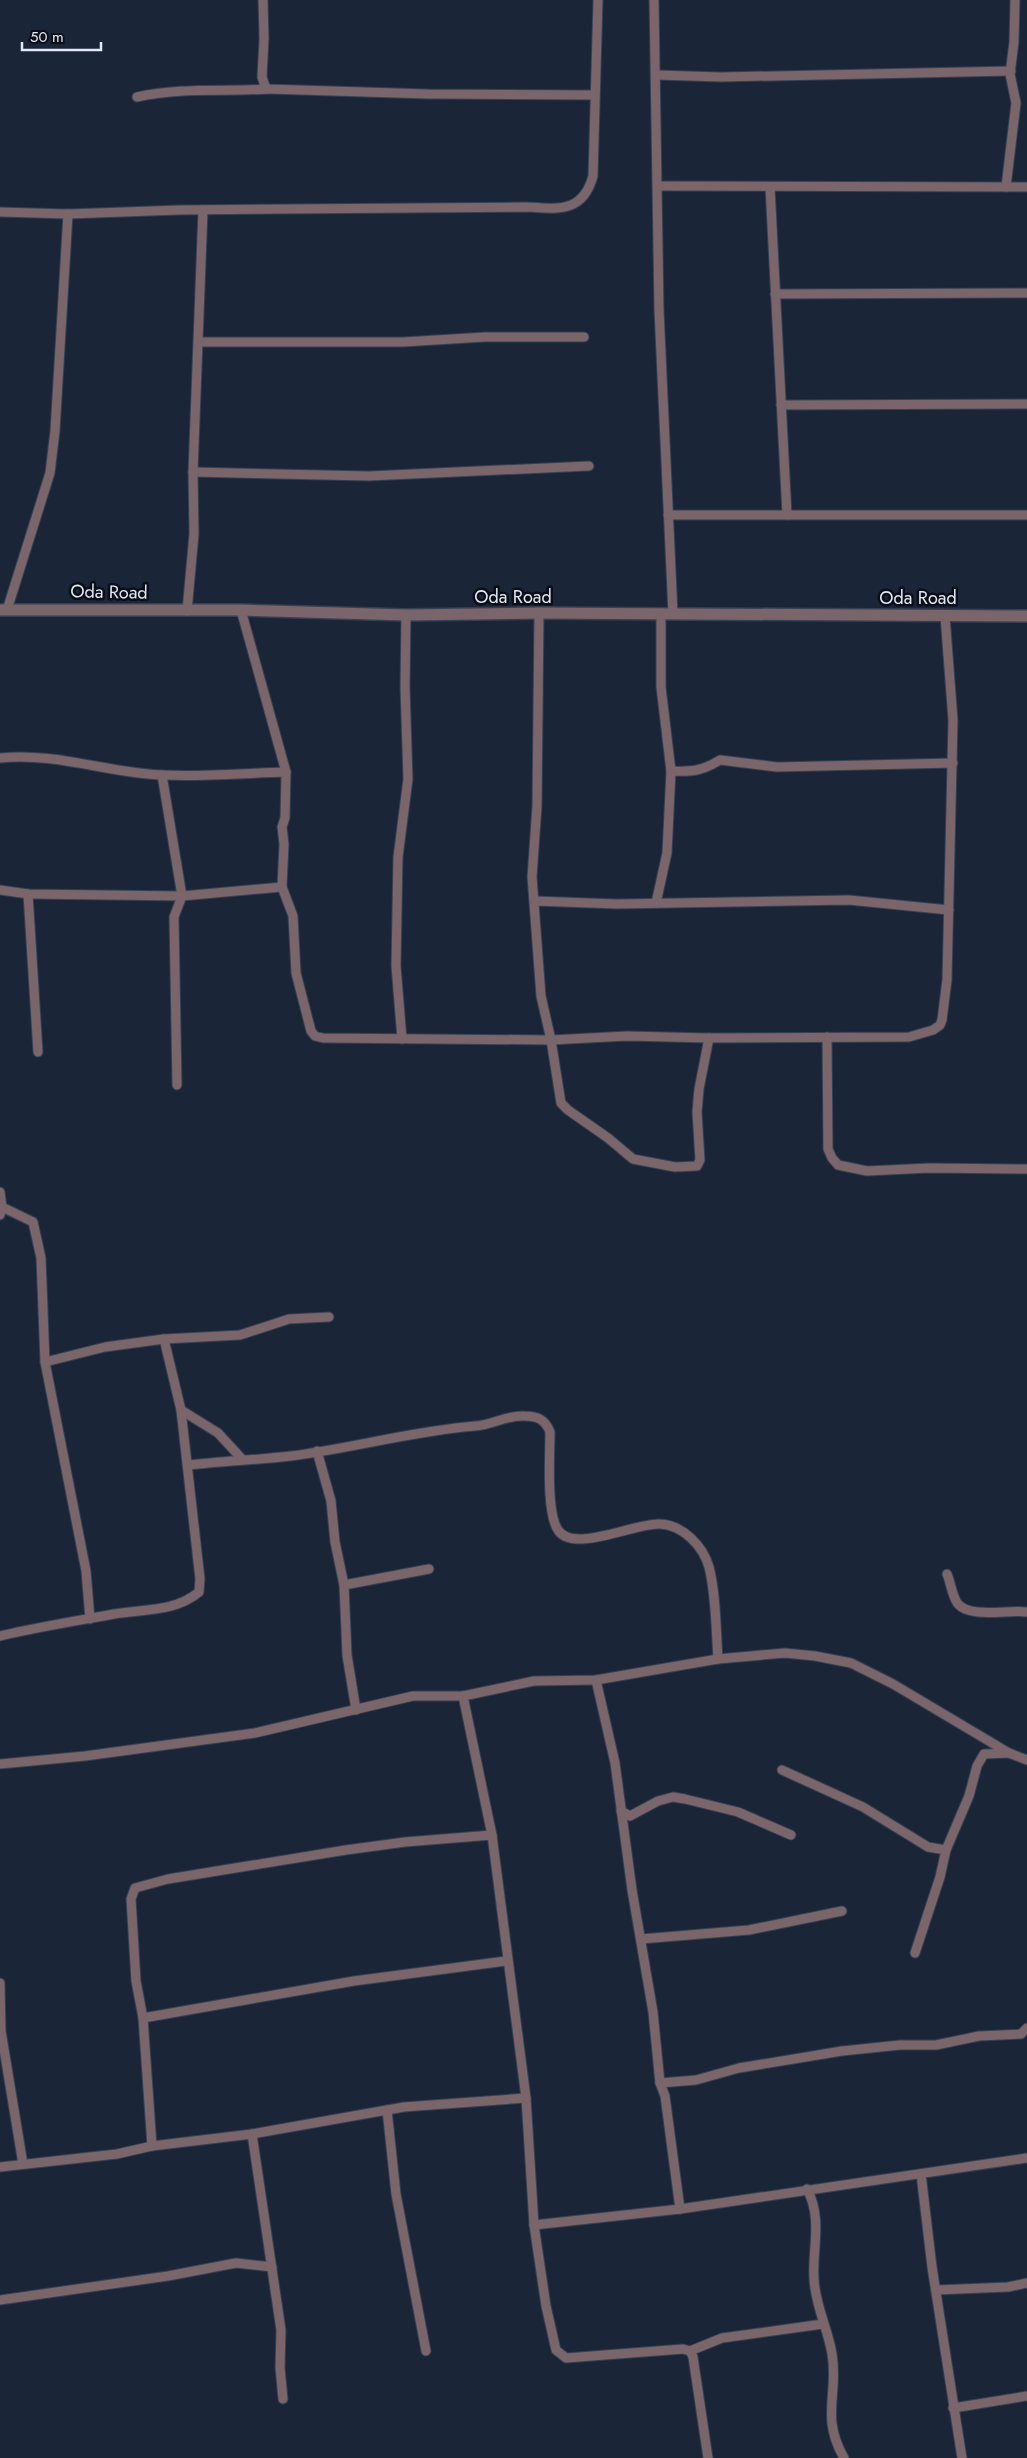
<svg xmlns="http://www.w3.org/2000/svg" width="1027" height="2458" font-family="Jost,sans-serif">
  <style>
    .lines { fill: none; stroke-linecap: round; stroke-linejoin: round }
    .minor-casing { stroke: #374053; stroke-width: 11 }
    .tertiary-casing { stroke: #374053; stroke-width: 14 }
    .minor { stroke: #79656a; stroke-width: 9 }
    .tertiary { stroke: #79656a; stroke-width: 11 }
    .labels { text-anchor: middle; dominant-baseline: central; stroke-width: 5; stroke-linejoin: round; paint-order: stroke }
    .street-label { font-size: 18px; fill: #e2e9f6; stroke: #0a0e17 }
  </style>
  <rect width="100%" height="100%" fill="#1b2538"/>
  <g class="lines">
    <!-- minor casing -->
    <g class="minor-casing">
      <g id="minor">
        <path d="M263 0 264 39 262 77 265 86 268 89 428 94 594 95"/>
        <path d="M654 0 659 310 673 614"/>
        <path d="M657 75 721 77 1011 71"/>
        <path d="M137 97C180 87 225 92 268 89"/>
        <path d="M658 186 1027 187"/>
        <path d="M770 187 787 515"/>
        <path d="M1006 187 1016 103 1010 74 1014 42 1015 0"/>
        <path d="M0 212 68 214 179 210 527 207C558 209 583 213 593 176L598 0"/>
        <path d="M775 294 1027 293"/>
        <path d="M199 342H403L485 337H584"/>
        <path d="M781 405 1027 404"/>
        <path d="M193 472 369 476 589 466"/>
        <path d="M668 515H1027"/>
        <path d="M7 610 50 473 55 431 68 214"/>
        <path d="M241 610 286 772 285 818 282 827 284 844 282 887 293 916 296 973 311 1031 315 1036 323 1038 551 1040 627 1036 709 1038 909 1037 933 1030 940 1025 942 1020 947 980 953 720 945 616"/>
        <path d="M187 611 194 534 193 472 203 210"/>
        <path d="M539 613 537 806 532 877 541 996 551 1040 561 1103 568 1110 608 1138 633 1159 675 1167 697 1166 700 1160 697 1112 699 1089 709 1038"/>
        <path d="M0 758C55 752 108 773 163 775 204 777 245 773 286 772"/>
        <path d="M671 771C692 772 702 771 720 760L777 767 953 763"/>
        <path d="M162 775 182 896 174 917 177 1085"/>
        <path d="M0 890 28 894 182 896 282 887"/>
        <path d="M28 894 38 1052"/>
        <path d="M535 901 617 904 849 900 949 910"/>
        <path d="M656 903 667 853 671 771 661 687V614"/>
        <path d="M827 1037 828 1149 832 1158 838 1165 867 1171 929 1168 1027 1169"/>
        <path d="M402 1039 396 966 398 857 408 779 405 687 406 615"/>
        <path d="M0 1192 2 1207 0 1215"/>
        <path d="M2 1207 33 1222 41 1258 45 1362 86 1571 90 1619"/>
        <path d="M45 1362 105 1347 164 1339 240 1335 289 1319 329 1317"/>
        <path d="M181 1410 218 1433 242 1459"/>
        <path d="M317 1451 331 1501 335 1542 344 1585 347 1655 356 1710"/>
        <path d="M189 1465C223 1461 257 1460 291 1456 353 1448 413 1431 475 1426 492 1425 507 1415 524 1416 537 1416 545 1419 550 1432 550 1455 546 1512 558 1530 573 1554 637 1522 660 1524 683 1525 703 1546 709 1567 716 1594 716 1630 718 1659"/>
        <path d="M947 1574C951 1583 952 1597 958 1604 971 1619 1010 1609 1027 1612"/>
        <path d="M344 1585 429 1569"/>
        <path d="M0 1636C38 1627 76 1621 114 1614 144 1609 175 1612 199 1592L200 1579 181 1410 164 1339"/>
        <path d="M596 1680 615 1763 632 1890 653 2012 660 2083 665 2096 680 2209"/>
        <path d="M463 1696 492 1835 526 2098 534 2225 546 2306 556 2350 566 2358 683 2349 690 2351 722 2338 823 2324"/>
        <path d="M0 1764 85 1756 255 1733 413 1696H463L534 1681 596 1680 718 1659 785 1653 815 1656 851 1663 893 1684 1009 1753 1027 1760"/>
        <path d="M782 1770 863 1807 928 1847 946 1850"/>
        <path d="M621 1811 630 1816 658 1801 673 1797 685 1799 738 1812 791 1835"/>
        <path d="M641 1939 749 1930 842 1911"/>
        <path d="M915 1953 940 1877 946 1850 969 1796 977 1766 984 1754 1009 1753"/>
        <path d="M0 1983 1 2031 23 2164"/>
        <path d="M143 2018 354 1981 506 1961"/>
        <path d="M660 2083 696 2080 739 2068 842 2051 900 2045H936L979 2036 1021 2034 1027 2028"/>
        <path d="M387 2110 396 2194 426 2351"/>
        <path d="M252 2134 281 2330 280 2368 283 2399"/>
        <path d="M152 2146 143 2018 136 1981 131 1899 135 1888 168 1879 346 1850 405 1842 492 1835"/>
        <path d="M0 2167 117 2154 152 2146 252 2134 404 2107 526 2098"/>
        <path d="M921 2174 932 2267 962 2458"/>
        <path d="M807 2189C823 2219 812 2248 814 2279 815 2305 828 2329 832 2354 839 2394 820 2416 844 2458"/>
        <path d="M534 2225 680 2209 1027 2158"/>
        <path d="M936 2290 1008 2287 1027 2283"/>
        <path d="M0 2300 168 2276 236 2263 272 2267"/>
        <path d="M690 2351 693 2357 708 2458"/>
        <path d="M953 2408 1027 2396"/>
      </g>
    </g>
    <!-- tertiary casing -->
    <g class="tertiary-casing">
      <path id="tertiary" d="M0 610H241L406 615 539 613 1027 616"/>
    </g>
    <!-- minor -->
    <use href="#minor" class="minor"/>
    <!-- tertiary -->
    <use href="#tertiary" class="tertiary"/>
  </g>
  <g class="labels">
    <!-- street labels -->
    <g class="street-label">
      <text transform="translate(109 592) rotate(1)">Oda Road</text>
      <text x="513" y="597">Oda Road</text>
      <text x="918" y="598">Oda Road</text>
    </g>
  </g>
  <!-- scale -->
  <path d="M22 42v8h79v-8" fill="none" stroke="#e2e9f6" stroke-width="2.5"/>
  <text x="30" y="42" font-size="15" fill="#e2e9f6" stroke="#0a0e17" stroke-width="4" paint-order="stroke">50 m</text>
</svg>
